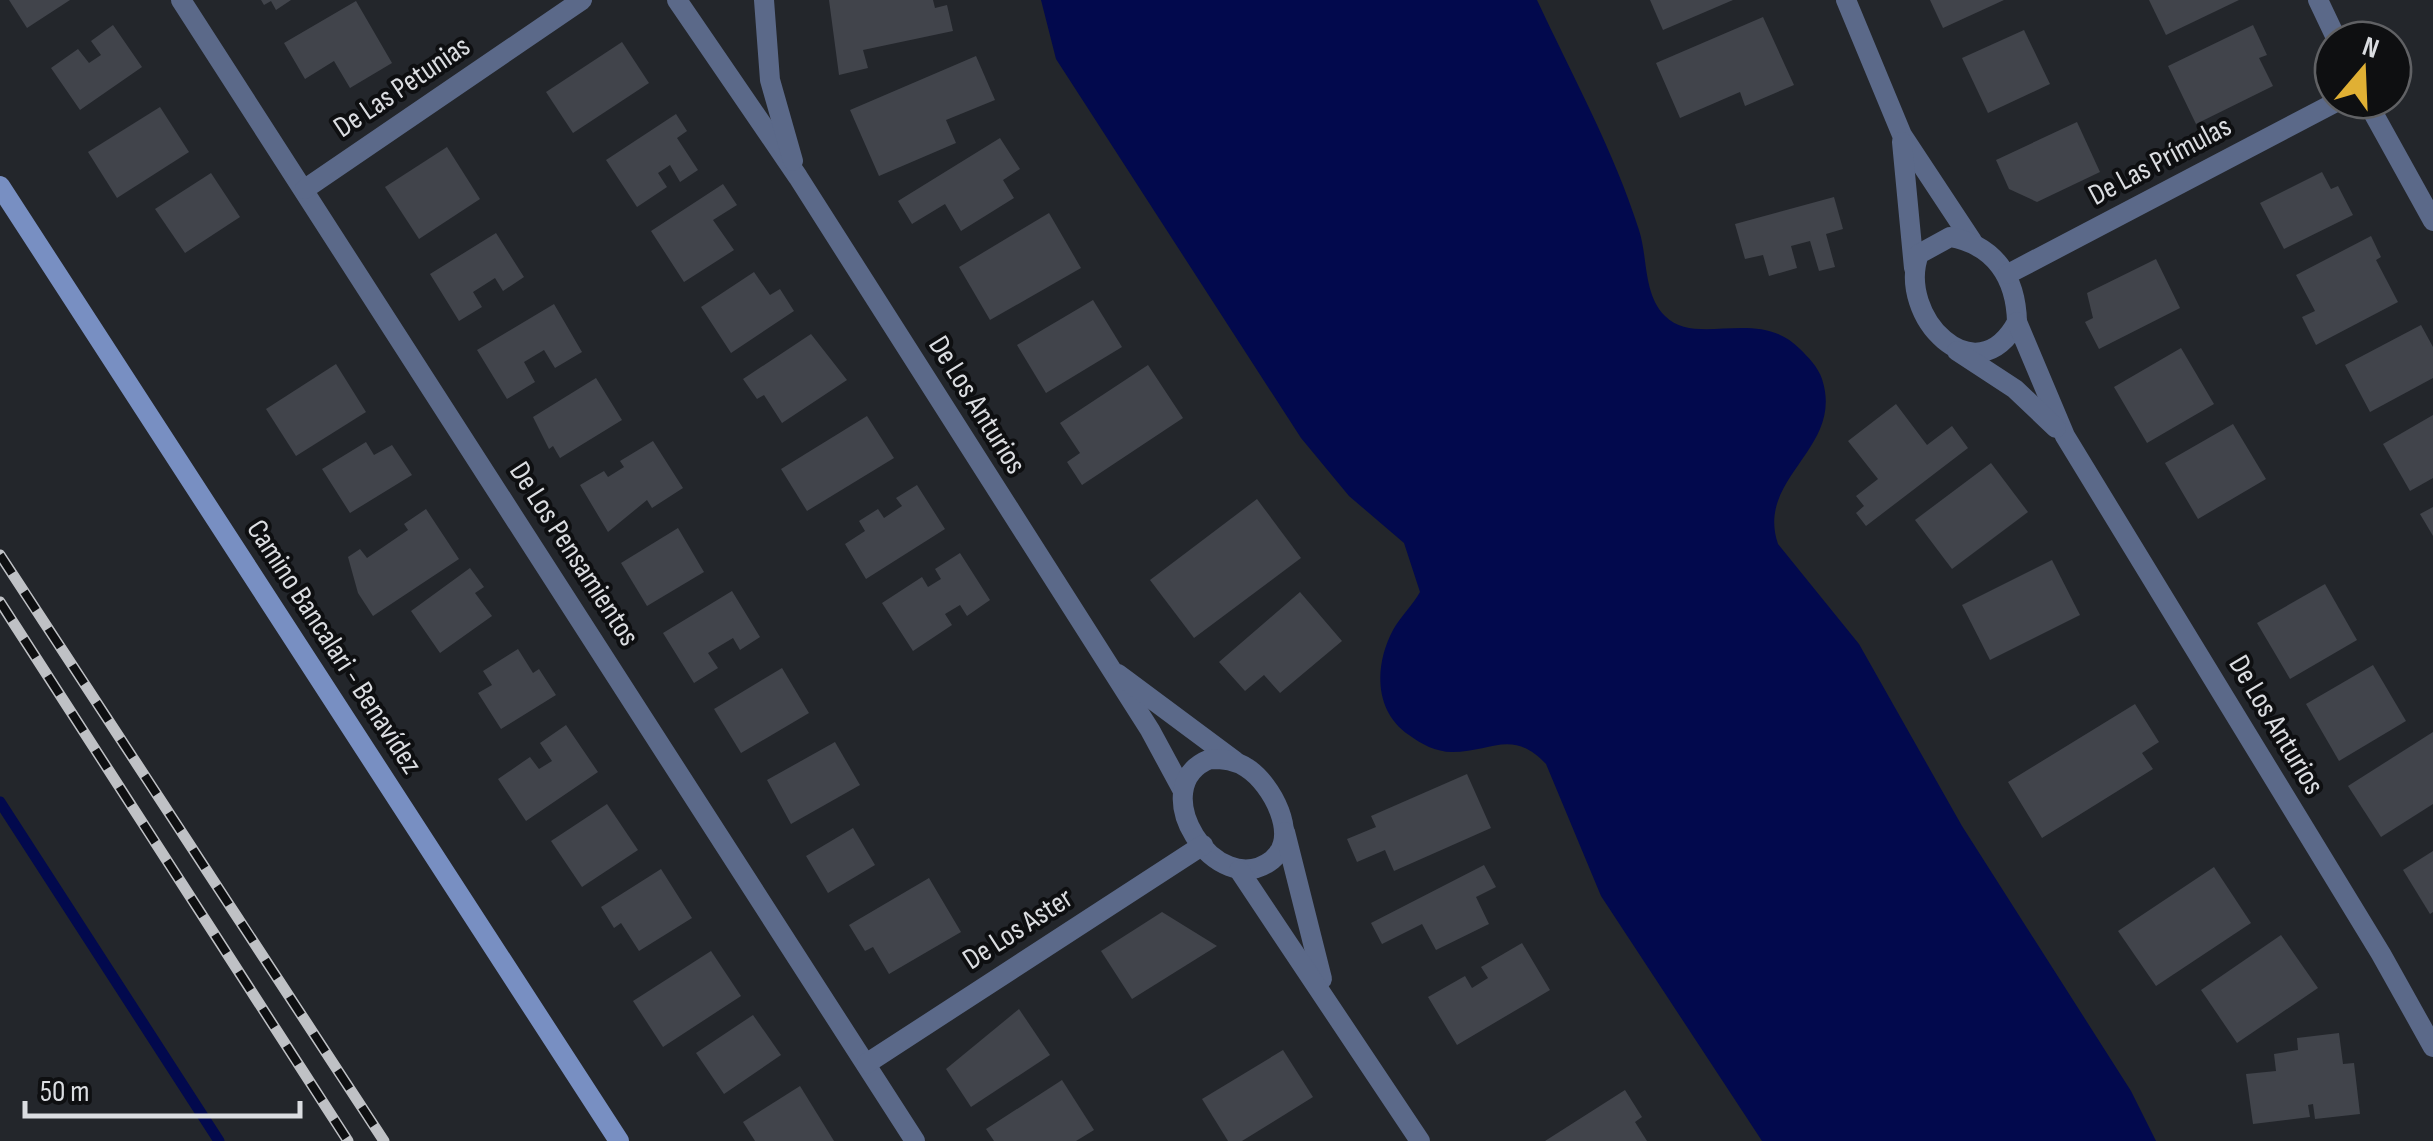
<svg xmlns="http://www.w3.org/2000/svg" width="2433" height="1141" font-family="'Sofia Sans Condensed',sans-serif">
  <style>
    .water { fill: #02094d }
    .lines { fill: none; stroke-linecap: round; stroke-linejoin: round }
    .stream { stroke: #02094d; stroke-width: 11 }
    .building { fill: #41444b }
    .minor { stroke: #5b6989; stroke-width: 20 }
    .secondary { stroke: #788fc2; stroke-width: 20 }
    .rail-casing { stroke: #bfc1c5; stroke-width: 11 }
    .rail { stroke: #0e0f11; stroke-width: 8; stroke-dasharray: 22; stroke-linecap: butt }
    .labels { text-anchor: middle; dominant-baseline: central; stroke-width: 8; stroke-linejoin: round; paint-order: stroke }
    .street-label { font-size: 30px; fill: #dbdde1; stroke: #0e0f11 }
  </style>
  <rect width="100%" height="100%" fill="#23262b"/>
  <!-- water -->
  <path class="water" d="M1041 0H1537C1572 75 1614 151 1639 230 1648 258 1643 294 1665 316 1697 348 1758 306 1800 349 1808 357 1818 367 1822 379 1845 449 1755 477 1778 544L1859 644 1962 826 2131 1091 2156 1141H1762L1601 896 1546 764C1512 728 1492 752 1452 752 1436 752 1421 744 1409 735 1374 711 1374 666 1393 630 1400 617 1413 605 1420 592L1404 543 1349 496 1301 438 1056 59Z"/>
  <g class="lines">
    <!-- stream -->
    <path class="stream" d="M0 802 219 1141"/>
  </g>
  <!-- building -->
  <g class="building">
    <path d="M9 0H70L27 28Z"/>
    <path d="M261 0H291L276 10 271 1 264 5Z"/>
    <path d="M829 0H933L935 8 947 5 953 31 863 50 868 68 839 75Z"/>
    <path d="M1650 0H1733L1663 30Z"/>
    <path d="M1930 0H2004L1943 28Z"/>
    <path d="M2149 0H2239L2166 35Z"/>
    <path d="M356 1 392 63 350 88 334 61 305 79 284 43Z"/>
    <path d="M1763 17 1794 85 1745 106 1740 92 1680 118 1656 63Z"/>
    <path d="M113 25 142 67 80 110 51 68 78 49 89 63 101 55 91 41Z"/>
    <path d="M2253 25 2267 55 2259 58 2273 86 2196 124 2168 66Z"/>
    <path d="M2024 30 2050 84 1988 113 1962 58Z"/>
    <path d="M622 42 649 83 573 133 546 92Z"/>
    <path d="M976 56 995 100 946 120 956 143 879 176 850 110Z"/>
    <path d="M160 107 189 152 117 198 88 152Z"/>
    <path d="M676 114 687 131 677 138 698 170 680 182 670 165 658 173 667 187 637 207 606 160Z"/>
    <path d="M2077 122 2100 172 2037 202 2009 189 1996 160Z"/>
    <path d="M1000 138 1020 169 1003 180 1014 198 961 231 945 204 912 224 898 201Z"/>
    <path d="M447 147 480 199 419 239 385 187Z"/>
    <path d="M2322 172 2331 189 2338 186 2353 215 2284 249 2260 203Z"/>
    <path d="M211 173 240 217 185 253 155 209Z"/>
    <path d="M723 184 737 205 713 220 734 250 684 282 651 231Z"/>
    <path d="M1834 197 1843 229 1826 234 1835 267 1819 271 1810 241 1791 246 1797 268 1769 276 1763 255 1745 259 1735 224Z"/>
    <path d="M1049 213 1081 268 990 320 959 267Z"/>
    <path d="M496 233 524 277 503 291 495 278 473 292 482 307 459 321 430 274Z"/>
    <path d="M2371 236 2381 257 2376 260 2398 302 2316 345 2302 317 2315 311 2296 275Z"/>
    <path d="M2156 259 2180 308 2099 349 2085 322 2093 318 2087 293Z"/>
    <path d="M754 272 770 295 780 289 794 311 731 353 701 307Z"/>
    <path d="M1093 300 1122 347 1046 393 1017 345Z"/>
    <path d="M554 304 582 352 555 368 544 350 524 362 535 382 507 399 477 350Z"/>
    <path d="M2421 325 2433 347V378L2370 412 2345 365Z"/>
    <path d="M811 334 847 380 782 423 764 395 757 399 743 379Z"/>
    <path d="M2181 348 2214 404 2147 443 2114 387Z"/>
    <path d="M336 364 366 412 296 456 266 409Z"/>
    <path d="M1148 365 1183 418 1082 485 1067 462 1080 453 1060 423Z"/>
    <path d="M596 378 622 420 560 458 553 446 549 449 533 417Z"/>
    <path d="M1896 404 1927 445 1952 426 1968 448 1866 526 1856 513 1864 506 1856 496 1878 479 1848 441Z"/>
    <path d="M2433 415V478L2410 491 2383 444Z"/>
    <path d="M867 416 894 458 807 511 781 469Z"/>
    <path d="M2233 424 2266 479 2198 519 2165 463Z"/>
    <path d="M653 441 683 488 652 508 647 500 608 532 580 485 604 471 608 477 624 467 620 461Z"/>
    <path d="M366 442 374 455 392 445 412 475 350 513 322 469Z"/>
    <path d="M1991 463 2028 512 1952 569 1915 520Z"/>
    <path d="M917 485 945 529 866 579 845 544 865 531 859 521 878 509 884 518 902 506 896 498Z"/>
    <path d="M1257 499 1301 558 1194 638 1150 580Z"/>
    <path d="M2433 507V536L2420 514Z"/>
    <path d="M426 509 459 559 373 616 358 593 348 557 360 549 367 558 408 530 404 524Z"/>
    <path d="M678 528 704 572 647 606 621 563Z"/>
    <path d="M960 553 990 600 967 616 960 605 945 614 952 625 913 651 882 603 922 577 928 587 941 579 935 569Z"/>
    <path d="M2052 560 2080 615 1990 660 1962 605Z"/>
    <path d="M470 568 484 587 475 593 492 616 440 653 411 611Z"/>
    <path d="M2325 584 2357 640 2290 679 2257 623Z"/>
    <path d="M732 591 760 637 740 650 733 638 708 653 718 668 694 683 663 633Z"/>
    <path d="M1300 592 1342 641 1280 693 1264 675 1245 691 1219 662Z"/>
    <path d="M518 649 533 673 539 669 556 695 501 729 478 693 492 685 483 671Z"/>
    <path d="M2373 665 2406 721 2339 761 2306 704Z"/>
    <path d="M782 668 809 713 741 753 714 709Z"/>
    <path d="M2135 704 2159 742 2142 753 2153 769 2042 838 2008 782Z"/>
    <path d="M566 725 598 772 526 821 498 779 530 757 539 769 552 761 540 743Z"/>
    <path d="M2433 732V804L2381 837 2348 786Z"/>
    <path d="M835 742 860 785 791 824 767 780Z"/>
    <path d="M1467 774 1491 828 1394 871 1385 850 1357 862 1347 839 1376 827 1371 816Z"/>
    <path d="M607 804 638 850 582 887 551 841Z"/>
    <path d="M853 828 875 865 828 893 806 856Z"/>
    <path d="M2433 851V912L2430 914 2403 870Z"/>
    <path d="M1484 865 1496 887 1476 897 1489 924 1436 950 1422 924 1382 944 1371 923Z"/>
    <path d="M2214 867 2251 923 2156 986 2118 931Z"/>
    <path d="M661 869 692 918 639 951 621 923 614 928 601 907Z"/>
    <path d="M929 878 961 932 889 974 873 947 865 951 849 925Z"/>
    <path d="M1162 912 1217 946 1132 999 1101 951Z"/>
    <path d="M2281 935 2318 988 2237 1043 2201 990Z"/>
    <path d="M1522 943 1550 990 1457 1045 1428 997 1465 976 1472 988 1488 978 1481 967Z"/>
    <path d="M711 951 741 996 663 1047 633 1001Z"/>
    <path d="M1019 1009 1050 1055 971 1107 946 1069Z"/>
    <path d="M753 1015 781 1055 724 1094 696 1053Z"/>
    <path d="M2339 1033 2343 1064 2354 1063 2360 1114 2315 1119 2313 1104 2308 1105 2310 1117 2253 1124 2246 1074 2276 1071 2274 1054 2298 1050 2297 1038Z"/>
    <path d="M1283 1050 1313 1097 1242 1141H1228L1202 1099Z"/>
    <path d="M1062 1080 1094 1130 1076 1141H994L986 1129Z"/>
    <path d="M800 1086 834 1141H755L743 1122Z"/>
    <path d="M1625 1090 1642 1117 1635 1122 1647 1141H1545Z"/>
  </g>
  <g class="lines">
    <!-- minor -->
    <g class="minor">
      <path d="M181 0 915 1141"/>
      <path d="M677 0 798 177 1150 730 1183 791"/>
      <path d="M764 0 770 80 793 161"/>
      <path d="M1846 0 1902 135 1972 241"/>
      <path d="M2318 0 2337 40"/>
      <path d="M2366 100 2433 221"/>
      <path d="M1902 142 1914 268"/>
      <path d="M305 189 582 0"/>
      <path d="M1950 237C1995 245 2016 278 2017 322 1976 398 1896 316 1919 254Z"/>
      <path d="M2008 274 2340 100"/>
      <path d="M2017 322 2065 436 2381 954 2433 1047"/>
      <path d="M1957 351 2015 389 2056 428"/>
      <path d="M1118 674 1235 761"/>
      <path d="M1210 759C1224 759 1235 760 1247 768 1271 783 1301 837 1272 860 1216 903 1142 786 1210 759Z"/>
      <path d="M1285 832 1322 979"/>
      <path d="M1239 870 1420 1141"/>
      <path d="M866 1064 1203 845"/>
    </g>
    <!-- secondary -->
    <path class="secondary" d="M0 186 619 1141"/>
    <!-- rail casing -->
    <g class="rail-casing">
      <g id="rail">
        <path d="M0 555 384 1141"/>
        <path d="M0 602 348 1141"/>
      </g>
    </g>
    <!-- rail -->
    <use href="#rail" class="rail"/>
  </g>
  <g class="labels">
    <!-- street labels -->
    <g class="street-label">
      <text transform="translate(402 87) rotate(-34)">De Las Petunias</text>
      <text transform="translate(2160 161) rotate(-28)">De Las Prímulas</text>
      <text transform="translate(977 405) rotate(58)">De Los Anturios</text>
      <text transform="translate(574 554) rotate(57)">De Los Pensamientos</text>
      <text transform="translate(334 647) rotate(57)">Camino Bancalari - Benavídez</text>
      <text transform="translate(2276 725) rotate(59)">De Los Anturios</text>
      <text transform="translate(1018 929) rotate(-33)">De Los Aster</text>
    </g>
  </g>
  <!-- north arrow -->
  <g transform="translate(2363 70) rotate(19)"><circle r="48" fill="#0e0f11" stroke="#606164" stroke-width="2.5"/>
  <path d="M0-8L18 38L0 25L-18 38Z" fill="#e0b034"/>
  <text y="-15" font-size="28" font-weight="bold" text-anchor="middle" fill="#dbdde1">N</text>
  </g>
  <!-- scale -->
  <path d="M25 1101v15h275v-15" fill="none" stroke="#dbdde1" stroke-width="5"/>
  <text x="40" y="1101" font-size="30" fill="#dbdde1" stroke="#0e0f11" stroke-width="8" paint-order="stroke">50 m</text>
</svg>
